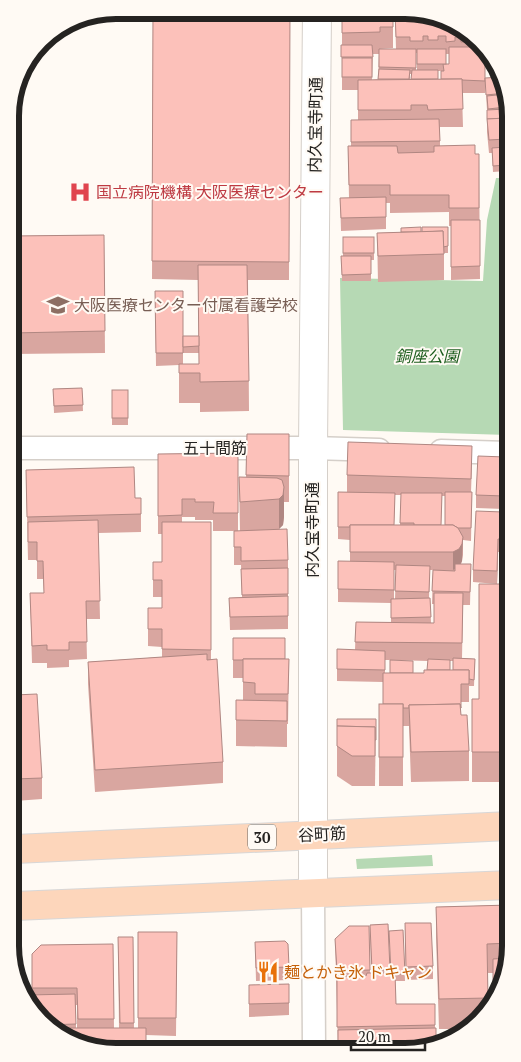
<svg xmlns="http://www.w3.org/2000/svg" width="521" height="1062" font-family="'PT Serif','Noto Sans JP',serif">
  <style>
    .green { fill: #b6d9b4 }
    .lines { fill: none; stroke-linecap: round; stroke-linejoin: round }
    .minor-casing { stroke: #d5cfc9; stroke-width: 25 }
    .tertiary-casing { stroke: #d5cfc9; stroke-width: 30 }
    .primary-casing { stroke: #d8d7d7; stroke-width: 30 }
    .minor { stroke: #fff; stroke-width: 22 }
    .tertiary { stroke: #fff; stroke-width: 28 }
    .primary { stroke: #fdd6bb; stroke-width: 28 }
    .wall { fill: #d9a6a0; fill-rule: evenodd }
    .shaded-wall { fill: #b08782 }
    .building { fill: #fcc1ba; stroke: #b08782 }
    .labels { text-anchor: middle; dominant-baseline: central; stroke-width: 4; stroke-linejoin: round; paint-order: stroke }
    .shield { fill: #fffaf4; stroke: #666460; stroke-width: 1 }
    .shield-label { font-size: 15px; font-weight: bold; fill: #252321 }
    .street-label { font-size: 16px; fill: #252321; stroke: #fffaf4 }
    .health-label { font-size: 16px; fill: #be3a42; stroke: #fffaf4; text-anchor: start }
    .education-label { font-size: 16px; fill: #785e54; stroke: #fffaf4; text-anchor: start }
    .park-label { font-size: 16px; font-style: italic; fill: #1c5d1d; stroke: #fffaf4 }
    .food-label { font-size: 16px; fill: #c56008; stroke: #fffaf4; text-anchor: start }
    .rim { fill: none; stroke: #252321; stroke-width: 6 }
  </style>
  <rect width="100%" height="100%" fill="#fffaf4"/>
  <!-- green -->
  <g class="green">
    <path d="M496 178H506L508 435 343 430 340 278 483 281 487 220Z"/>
    <path d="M432 855 433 866 357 869 356 859Z"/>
  </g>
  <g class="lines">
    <!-- minor casing -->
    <g class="minor-casing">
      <g id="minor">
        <path d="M13 448H313L379 450"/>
        <path d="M441 451 508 453"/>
        <path d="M313 893 314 1048"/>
      </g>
    </g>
    <!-- tertiary casing -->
    <g class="tertiary-casing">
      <path id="tertiary" d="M313 893V448L317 11"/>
    </g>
    <!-- primary casing -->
    <g class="primary-casing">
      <g id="primary">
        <path d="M15 849 510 826"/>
        <path d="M15 906 510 885"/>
      </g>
    </g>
    <!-- minor -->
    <use href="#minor" class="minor"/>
    <!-- tertiary -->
    <use href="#tertiary" class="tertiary"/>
    <!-- primary -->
    <use href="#primary" class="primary"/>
  </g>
  <!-- wall -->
  <g class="wall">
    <path d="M153 10 290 11 289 280H248L249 411 200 412V403H179V365L156 366 155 291 183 336 199 337 198 280 152 279ZM183 353H199V364H183Z"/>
    <path d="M342 11 392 12V17H393V48L380 49H396L395 12 475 36 482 46V47L485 52V93H462L463 127H440V146L475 154H479L480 279 451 280V226H449V212L390 213V203H386V229L341 231 340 198H349L348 146H351V120H358V90H342ZM438 49H446V54H449V64H446ZM416 53H417V70H416ZM373 54H379L378 79 372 80ZM438 71H441V79H438ZM410 74H412L411 79H410Z"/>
    <path d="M485 78 505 82 506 171 493 172 492 153H489L487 132V110Z"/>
    <rect x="11" y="136" width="3" height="36"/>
    <path d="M448 227V253H444V280L378 282 377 233 421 232Z"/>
    <path d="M104 235 105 353 12 354V236Z"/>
    <path d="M343 237H374V260H371V281H342L341 256H343Z"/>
    <path d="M82 388 83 411 54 413 53 389Z"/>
    <rect x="112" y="390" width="16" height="35"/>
    <path d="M247 434H289V502H284V517L283 525 279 529 288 560V629L230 630 229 598 242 597 241 565H234V531H240L239 477H246Z"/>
    <path d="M238 453V531H213V520H195V517H182V522H211V660L223 762V783L95 792 88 684V662L162 657V647L148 646V608H162V597H153V562H162V534H158V454Z"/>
    <path d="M472 464 471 492H472L471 541 463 540V555L462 561 461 564H471L470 605H463L462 658 475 659 474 686H469V702H461V715L469 751V781L411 782 409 726H403V786H379V704H383V682L337 681V649L355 650 356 622H391V603L338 602V561L350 562V540L338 539V492H347V475ZM395 495H401L400 525H394ZM442 496H445V525H441ZM394 570H396L395 599H394ZM430 570H433L432 604H434V623H431L430 598H429ZM385 660H390V673H385ZM392 660 428 661 427 670 424 673H413ZM450 661H453V670H450Z"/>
    <path d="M505 469 504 509 476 508V495Z"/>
    <path d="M26 470 135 498H141V532L98 533 100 619H86L87 659 69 660V667L47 668V663H32L30 593H44L43 579H37V560H28Z"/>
    <path d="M503 524V542H504L508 529 509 583H501V552H498L497 584 473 582V570Z"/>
    <path d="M509 584 510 781H508L507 734H504V782H472V699H479Z"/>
    <path d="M233 638 285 659H289L288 724H287V747L236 746V700H243V678H233Z"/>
    <path d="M14 695 42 778V799L15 801Z"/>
    <path d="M376 719 375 786H352L337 776V726Z"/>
    <path d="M510 905 511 954 490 1010 493 994V973H488V1011L464 1029H439L436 937V907Z"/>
    <path d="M405 923 433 966V979L406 980Z"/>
    <path d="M388 924 390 973 403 930 405 981H395L396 1004H435V1028L338 1048 335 939 369 926 370 973H371L370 925Z"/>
    <path d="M138 932H177L176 1036 146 1035 101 1051 46 1026 28 1000 32 995V954L113 944 114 1028H119L118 937H133L134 1028H138ZM76 1005H77V1028H76Z"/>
    <path d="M255 942 289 967V980L256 981Z"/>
    <path d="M289 984V1015L249 1017V985Z"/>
  </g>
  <!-- shaded-wall -->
  <g class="shaded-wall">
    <path d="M284 487V517L283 525 279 529V499Z"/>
    <path d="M463 537 462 561 459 567 453 570V552Z"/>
    <path d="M498 539V552L497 584V571Z"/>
  </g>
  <!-- building -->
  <g class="building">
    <path d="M153 10 290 11 289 262 152 261Z"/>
    <path d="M342 11 392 12V16H342Z"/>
    <path d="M395 12H426L475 36 477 39V41L461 42V37H455V41L446 42V36H438V40H428V36H423V41H410V37H396Z"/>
    <path d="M393 17V27H380V32L342 33V18Z"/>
    <path d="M341 45H372L373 57H341Z"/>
    <path d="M449 47H482L485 51V81L462 80V79H441V71H444L443 64H449Z"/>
    <path d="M379 49H416V68L379 67Z"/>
    <rect x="417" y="49" width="29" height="15"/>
    <rect x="342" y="58" width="30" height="19"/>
    <path d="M379 69 410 70 409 79H378Z"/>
    <path d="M412 70H438V79H411Z"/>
    <path d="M502 77 505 82 506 93 486 95 485 78Z"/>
    <path d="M462 79 463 109 428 110 427 105H411V110H358V80Z"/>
    <path d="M506 94V107L488 109 487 96Z"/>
    <path d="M506 109V118L487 119V110Z"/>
    <path d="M506 118V139L489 140 487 119Z"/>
    <path d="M439 119 440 141 351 142V120Z"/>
    <rect x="11" y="136" width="3" height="14"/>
    <path d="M475 145V154H479V208H449V195H390V185H349L348 146H397L398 153 434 152V146Z"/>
    <path d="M506 147V165L493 166 492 148Z"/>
    <path d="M386 197V217L341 218 340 198Z"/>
    <path d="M451 220H480V266L451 267Z"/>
    <path d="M421 227V232H401V228Z"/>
    <path d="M422 227H448V246L443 247V231L422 232Z"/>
    <path d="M443 231 444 254 378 256 377 233Z"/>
    <path d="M104 235 105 331 12 333V236Z"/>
    <rect x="343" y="237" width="31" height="16"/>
    <path d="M341 256H371V274L342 275Z"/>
    <path d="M198 265H247L249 381 200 382V373H179V364H199Z"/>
    <path d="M155 291H183V353H156Z"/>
    <path d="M183 336H199V346L183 347Z"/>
    <path d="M82 388 83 405 54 406 53 389Z"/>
    <rect x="112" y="390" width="16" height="28"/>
    <path d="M247 434H289V476L246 475Z"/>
    <path d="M348 442 472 446 471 479 347 475Z"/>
    <path d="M238 453V513H213L214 502H195V499H182V515L158 516V454Z"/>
    <path d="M478 456 505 457 504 496 476 495Z"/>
    <path d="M134 467 135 498H141V514L27 517 26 470Z"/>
    <path d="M239 477 277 478 282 480 284 487 283 495 279 499 240 502Z"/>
    <path d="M338 492 395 493 394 525H350V527H338Z"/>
    <path d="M445 492H472L471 528H458L453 525H445Z"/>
    <path d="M401 493H442L441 525H414V523H400Z"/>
    <path d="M476 511 503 512 502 539H498L497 571 473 570Z"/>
    <path d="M98 520 100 601H86L87 642H69V650H47V645L32 646 30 593H44L43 561H37V542H28V522Z"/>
    <path d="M162 522H211V650L162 649V629H148V608H162V580H153V562H162Z"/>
    <path d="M350 525H453L458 528 463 537 462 544 459 549 453 552H350Z"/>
    <path d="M287 529 288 560 241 561V547H234V531Z"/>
    <path d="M504 529H508V571H501V541L504 542Z"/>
    <path d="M338 561 394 562V590L338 589Z"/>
    <path d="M455 564H471L470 592 432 591 433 570 455 571Z"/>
    <path d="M396 565 430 566 429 592 395 591Z"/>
    <path d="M288 568V594L242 595 241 569Z"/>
    <path d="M479 584H509V704H504V752H472V699H479Z"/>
    <path d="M434 593H463L462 643 355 642 356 622 434 623Z"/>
    <path d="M288 596V616L230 617 229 598Z"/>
    <path d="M430 598 431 617 391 618V599Z"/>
    <path d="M233 638H285V659H243V660H233Z"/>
    <path d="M337 649 385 651V670L337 669Z"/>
    <path d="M207 654V660L217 659 223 762 95 770 88 662Z"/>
    <path d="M453 658 475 659 474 680 469 679V670H453Z"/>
    <path d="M243 659H289L288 694H255V683L243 682Z"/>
    <path d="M428 659 450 660V670H427Z"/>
    <path d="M390 660 413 661V673H390Z"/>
    <path d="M424 670H469V684H461V708L460 704 409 705V708H403V704H383V673H424Z"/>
    <path d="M37 694 42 778 14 779V695Z"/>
    <path d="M236 700 287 701V721L236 720Z"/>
    <rect x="379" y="704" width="24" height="53"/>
    <path d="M460 704 461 715H467L469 751 411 752 409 705Z"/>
    <path d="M509 716 510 755H508L507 718Z"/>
    <path d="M337 719H376V740H375V727L337 726Z"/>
    <path d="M337 726 375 727V756H352L337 746Z"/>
    <path d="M510 905 511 943 487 944 488 998 439 999 436 907Z"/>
    <path d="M405 923H431L433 966 406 967Z"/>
    <path d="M388 924 390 970H372L370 925Z"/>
    <path d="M349 926H369L370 970 337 971 335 939Z"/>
    <path d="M403 930 405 974H395V973H391L389 931Z"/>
    <path d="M138 932H177L176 1018H138Z"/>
    <path d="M118 937H133L134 1023H120Z"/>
    <path d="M285 941 288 944 289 967 256 968 255 942Z"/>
    <path d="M113 944 114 1019H78L77 988H32V954L41 945Z"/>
    <path d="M509 958 500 983H493V959Z"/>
    <path d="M367 973H395L396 1004H435V1025L337 1027V977L366 976Z"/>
    <path d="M289 984V1003L249 1004V985Z"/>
    <path d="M75 994 76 1024 45 1025 29 1000 28 995Z"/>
    <path d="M495 994 490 1009V995Z"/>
    <path d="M50 1028H146V1050L101 1051Z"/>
    <path d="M436 1028V1047L338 1048V1030Z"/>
    <path d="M450 1034H456L450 1039Z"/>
  </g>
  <!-- icons -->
  <defs>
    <g id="hospital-bare" transform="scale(1.725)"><path d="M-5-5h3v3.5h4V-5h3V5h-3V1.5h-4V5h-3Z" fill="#e0444e" stroke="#fffaf4" stroke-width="2.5" paint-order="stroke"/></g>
    <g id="university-bare" transform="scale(1.725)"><path d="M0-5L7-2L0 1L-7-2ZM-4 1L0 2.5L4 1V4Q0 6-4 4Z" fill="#8d6e63" stroke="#fffaf4" stroke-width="2.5" paint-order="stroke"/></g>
    <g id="restaurant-bare" transform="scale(1.725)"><path d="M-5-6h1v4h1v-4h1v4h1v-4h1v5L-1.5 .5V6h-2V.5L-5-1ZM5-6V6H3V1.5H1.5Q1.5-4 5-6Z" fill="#e8710a" stroke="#fffaf4" stroke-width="2.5" paint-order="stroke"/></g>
  </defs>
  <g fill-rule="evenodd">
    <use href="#hospital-bare" x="80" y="192"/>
    <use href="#university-bare" x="58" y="305"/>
    <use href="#restaurant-bare" x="268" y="972"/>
  </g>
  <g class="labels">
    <!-- shield labels -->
    <rect class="shield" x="248" y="824.5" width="28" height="25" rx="4"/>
    <g class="shield-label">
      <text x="262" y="837">30</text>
    </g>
    <!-- street labels -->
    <g class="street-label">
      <text transform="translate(315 125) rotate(-89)">内久宝寺町通</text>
      <text x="215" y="448">五十間筋</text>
      <text transform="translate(312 530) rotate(-90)">内久宝寺町通</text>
      <text transform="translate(322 834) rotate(-3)">谷町筋</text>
    </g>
    <!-- health labels -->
    <g class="health-label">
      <text x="96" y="192">国立病院機構 大阪医療センター</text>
    </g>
    <!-- education labels -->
    <g class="education-label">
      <text x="74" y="305">大阪医療センター付属看護学校</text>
    </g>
    <!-- park labels -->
    <g class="park-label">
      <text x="427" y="356">銅座公園</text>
    </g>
    <!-- food labels -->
    <g class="food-label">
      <text x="284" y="972">麺とかき氷 ドキャン</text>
    </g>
  </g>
  <!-- crop -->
  <path d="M0 0H521V1062H0ZM116 19H405A97 97 0 0 1 502 116V946A97 97 0 0 1 405 1043H116A97 97 0 0 1 19 946V116A97 97 0 0 1 116 19Z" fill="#fffaf4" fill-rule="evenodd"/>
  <path class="rim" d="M116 19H405A97 97 0 0 1 502 116V946A97 97 0 0 1 405 1043H116A97 97 0 0 1 19 946V116A97 97 0 0 1 116 19Z"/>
  <!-- scale -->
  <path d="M351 1042v8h74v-8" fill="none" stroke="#252321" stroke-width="2.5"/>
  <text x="358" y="1042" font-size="15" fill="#252321" stroke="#fffaf4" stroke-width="4" paint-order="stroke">20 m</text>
</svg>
